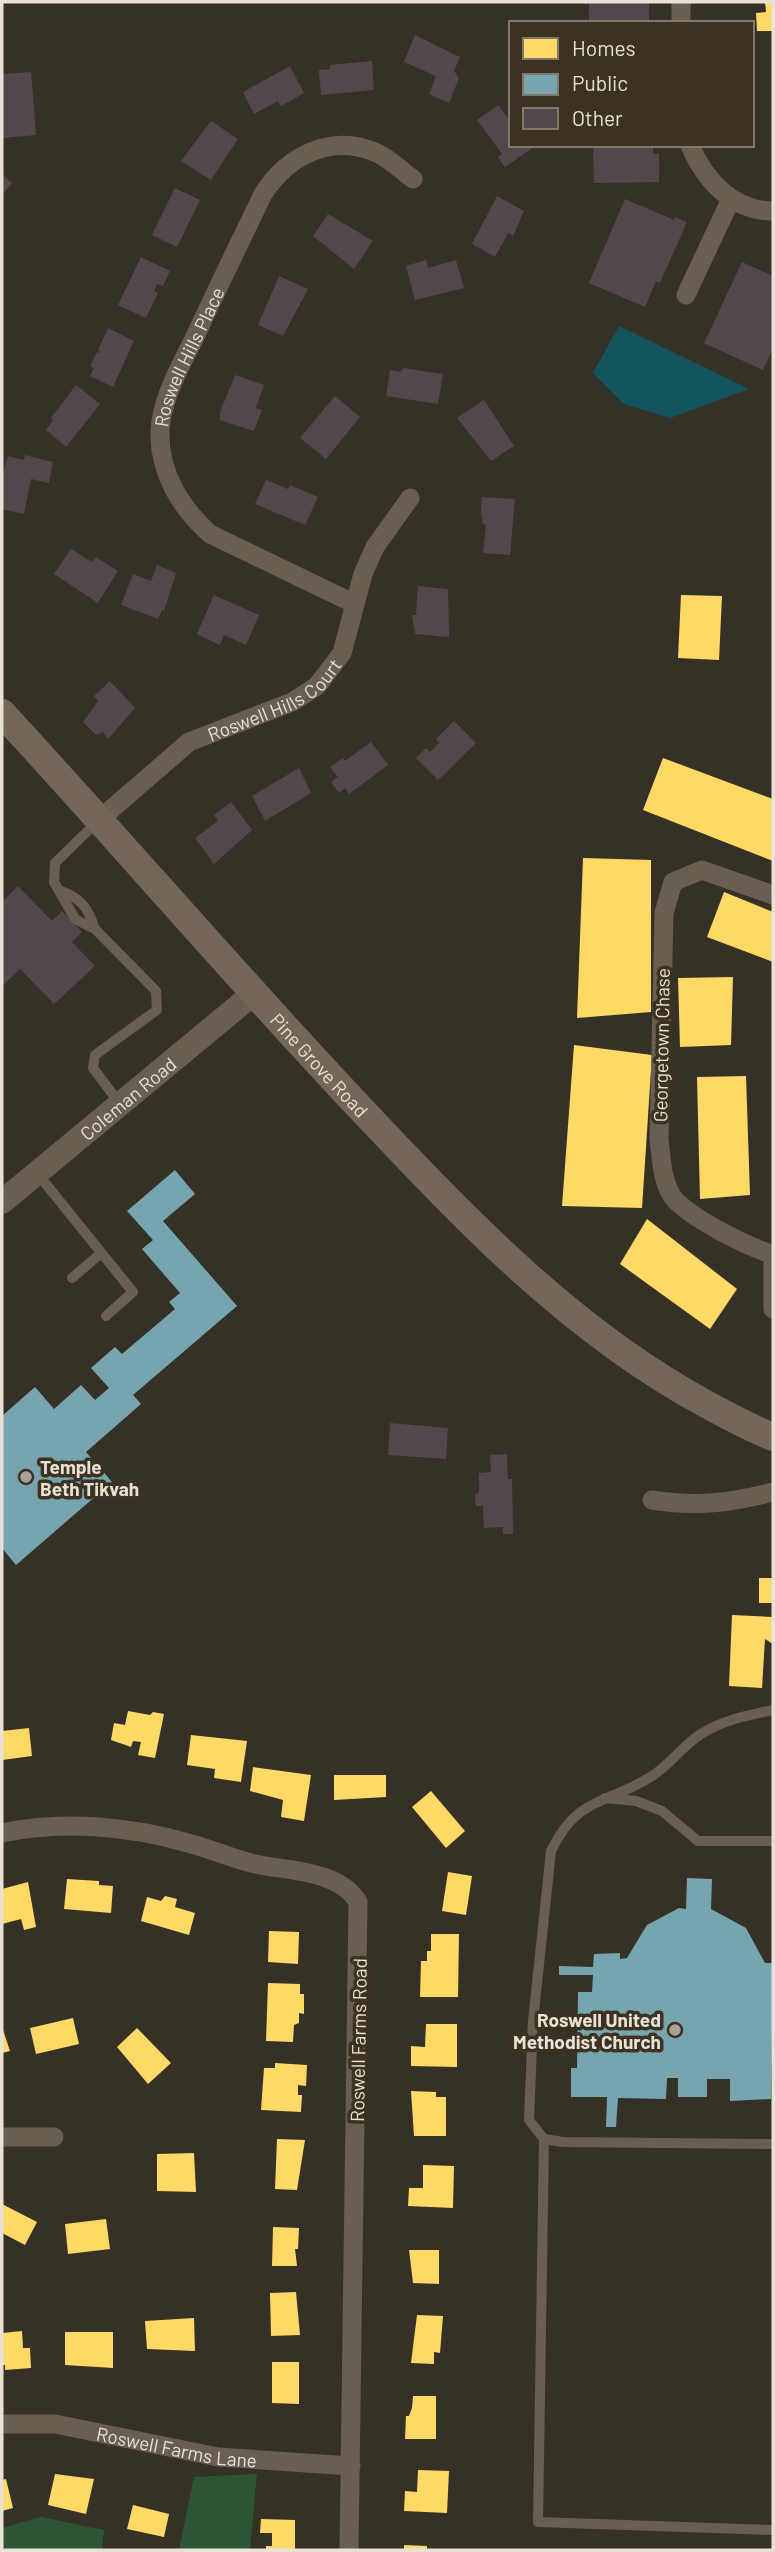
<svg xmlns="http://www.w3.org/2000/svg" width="775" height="2552" font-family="Barlow,sans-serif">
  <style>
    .green { fill: #2c5633 }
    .water { fill: #14545f }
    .homes { fill: #ffd966 }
    .public { fill: #76a5af }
    .building { fill: #52474b }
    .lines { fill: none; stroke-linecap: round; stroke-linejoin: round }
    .service { stroke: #695e52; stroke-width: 10 }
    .minor { stroke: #695e52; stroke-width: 19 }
    .tertiary { stroke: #695e52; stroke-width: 24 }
    .secondary { stroke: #746759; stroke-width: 28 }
    .poi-dot { fill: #a9a399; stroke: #3c3221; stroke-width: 2.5 }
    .labels { text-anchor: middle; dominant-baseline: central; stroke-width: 7; stroke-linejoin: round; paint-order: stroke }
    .street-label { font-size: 19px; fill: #e7e1d6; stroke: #3c3221 }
    .poi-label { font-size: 19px; font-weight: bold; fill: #e7e1d6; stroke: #3c3221; text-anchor: start }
  </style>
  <rect width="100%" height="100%" fill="#363127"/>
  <!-- green -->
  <g class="green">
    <path d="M257 2474 250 2550H179L194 2477Z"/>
    <path d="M41 2517 104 2530 102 2550H2V2528Z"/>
  </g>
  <!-- water -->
  <path class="water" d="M619 326 749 389 670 418 624 404 593 373Z"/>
  <!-- homes -->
  <g class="homes">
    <path d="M765 2H773V31H757L756 13 766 12Z"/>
    <path d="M681 595 722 596 719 660 678 658Z"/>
    <path d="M663 758 773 799V861L643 810Z"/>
    <path d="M583 858 651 860V1012L577 1018Z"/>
    <path d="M724 892 773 912V962L707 937Z"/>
    <path d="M733 977 731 1045 680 1047 678 978Z"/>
    <path d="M574 1045 652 1055 642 1208 562 1206Z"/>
    <path d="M746 1076 750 1195 700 1199 697 1077Z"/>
    <path d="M647 1219 737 1289 710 1329 620 1264Z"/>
    <rect x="759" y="1578" width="14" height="25"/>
    <path d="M732 1615 773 1617V1644L765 1639 762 1688 729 1686Z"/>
    <path d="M128 1711 150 1715 153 1712 164 1714 155 1758 138 1755 141 1742 133 1741 131 1747 111 1740 114 1723 125 1725Z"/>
    <path d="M29 1728 32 1756 2 1760V1731Z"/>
    <path d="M191 1735 247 1741 241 1782 214 1778 215 1769 187 1765Z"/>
    <path d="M253 1767 311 1775 304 1821 281 1817 283 1800 250 1791Z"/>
    <path d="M334 1775H386V1797L334 1800Z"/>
    <path d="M431 1791 465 1831 446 1848 412 1807Z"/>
    <path d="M448 1872 472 1876 466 1915 442 1911Z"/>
    <path d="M67 1879 99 1881V1885L113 1886 111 1913 64 1909Z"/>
    <path d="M28 1882 36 1927 24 1930 21 1919 2 1924V1889Z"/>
    <path d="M165 1896 177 1899 175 1907 195 1913 189 1935 141 1921 147 1897 161 1901Z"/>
    <path d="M269 1931 299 1932 298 1964 268 1962Z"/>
    <path d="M431 1934H459L458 1997H420L421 1961H427V1951H431Z"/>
    <path d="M268 1983 300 1984V1994H304V2014L299 2013V2023L294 2025 293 2042 266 2041Z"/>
    <path d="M73 2018 79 2044 36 2054 30 2028Z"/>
    <path d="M426 2024H457V2067L411 2066V2046L425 2047Z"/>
    <path d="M2 2027 10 2051 2 2053Z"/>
    <path d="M137 2028 171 2063 148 2084 117 2047Z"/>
    <path d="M275 2063 307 2065 306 2086 298 2085V2095H302L301 2112 261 2110 264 2068H275Z"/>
    <path d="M411 2091 436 2092V2097H446V2136H414Z"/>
    <path d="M277 2139 305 2140 297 2190 275 2189Z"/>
    <path d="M194 2153 196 2192 157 2191V2154Z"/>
    <path d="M423 2165 454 2166 453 2208 408 2206 409 2188H423Z"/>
    <path d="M2 2204 37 2222 25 2245 2 2233Z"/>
    <path d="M106 2219 110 2249 68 2254 65 2224Z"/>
    <path d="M273 2227 299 2228 298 2249H295L297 2266H272Z"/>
    <path d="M409 2250H439V2284L413 2283Z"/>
    <path d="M296 2292 300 2335 271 2336 270 2293Z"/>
    <path d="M417 2315 443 2316 440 2353 434 2352V2364L411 2363Z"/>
    <path d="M194 2318 195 2351 147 2349 145 2321Z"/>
    <path d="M22 2331 23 2348H30L31 2368 5 2370V2365H2V2333Z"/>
    <path d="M65 2332H113V2368L65 2365Z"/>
    <path d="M272 2362H299V2404L272 2403Z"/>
    <path d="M413 2396H436V2439H405L406 2416H409L412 2408Z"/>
    <path d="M418 2470 449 2471 447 2513 404 2511 405 2491 417 2492Z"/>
    <path d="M55 2474 94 2479 86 2514 48 2505Z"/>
    <path d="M6 2479 13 2508 2 2511V2480Z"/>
    <path d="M133 2505 169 2514 164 2537 127 2529Z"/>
    <path d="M261 2519 295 2520V2550H266V2546H272V2533H260Z"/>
    <path d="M404 2545 427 2546V2550H404Z"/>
  </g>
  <!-- public -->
  <g class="public">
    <path d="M175 1170 195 1194 163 1221 237 1306 133 1395 141 1404 86 1452 112 1482 16 1565 2 1548V1416L35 1387 54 1409 81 1385 95 1400 109 1388 91 1368 115 1347 122 1354 175 1309 169 1302 180 1293 142 1249 153 1240 127 1211Z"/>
    <path d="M687 1878 712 1879 711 1909 746 1928 765 1963H773L771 2099 730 2101V2079H707V2097H678V2078H667L666 2099 618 2098 616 2127H606L607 2097H571V2068H577L578 1992H592L593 1975H559V1966L593 1967 594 1954 620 1953V1959L627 1958 647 1925 679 1908 686 1909Z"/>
  </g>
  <!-- building -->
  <g class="building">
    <rect x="589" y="2" width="60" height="21"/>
    <path d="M415 35 460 57 454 71 459 78 449 103 429 94 436 76 404 62Z"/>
    <path d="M372 61 374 90 321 95 319 70 330 69V65Z"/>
    <path d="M290 66 304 93 281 106 278 101 254 114 243 92Z"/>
    <path d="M31 72 36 135 2 138V74Z"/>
    <path d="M498 105 511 122V145H528L531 149 505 167 498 157 502 154 477 120Z"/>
    <path d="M211 121 238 139 211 180 181 161Z"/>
    <path d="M593 145H653V154H659V182L594 183Z"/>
    <path d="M2 174 12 183 2 195Z"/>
    <path d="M175 188 200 200 177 247 152 235Z"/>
    <path d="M497 196 524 211 513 236 508 233 495 257 472 244Z"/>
    <path d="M625 199 674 220 675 217 687 222 660 283 656 281 645 307 589 283Z"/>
    <path d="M328 214 373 241 354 269 313 236Z"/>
    <path d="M141 257 170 271 163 286 157 284 154 291 158 293 146 318 118 305Z"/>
    <path d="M426 260 428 268 456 260 464 288 415 300 406 266Z"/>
    <path d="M742 262 773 276V348L763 370 704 343Z"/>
    <path d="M279 276 308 289 283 336 258 325Z"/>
    <path d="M108 328 134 341 113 387 90 376 94 368 90 366 97 352 100 353 98 350Z"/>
    <path d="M403 368 443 374 438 404 386 396 390 370 400 372Z"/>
    <path d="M235 375 264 385 256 408 262 410 254 431 220 420V412Z"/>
    <path d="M76 385 100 404 66 447 46 430 53 420 51 418Z"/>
    <path d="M335 396 360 417 326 459 300 438Z"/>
    <path d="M484 400 514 446 491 461 457 418Z"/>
    <path d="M25 455 53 462 49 483 31 479 24 514 2 509V476L8 456 24 460Z"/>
    <path d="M266 480 288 489 290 485 318 497 305 525 255 504Z"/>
    <path d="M482 497 515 499 510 555 483 553 486 525 483 524 481 512Z"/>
    <path d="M71 549 92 562 96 557 118 571 98 603 54 574Z"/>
    <path d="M157 565 176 573 164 611 162 610 158 619 121 605 133 574 151 581Z"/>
    <path d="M418 586 448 589 449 637 415 634 412 615H416Z"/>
    <path d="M214 595 259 615 246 645 224 635 220 645 197 634Z"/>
    <path d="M110 681 135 708 108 739 103 732 96 735 83 722 98 701 94 696Z"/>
    <path d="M454 721 476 743 438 780 416 758 426 748 430 752 439 743 436 739Z"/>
    <path d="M371 742 388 765 349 794 345 788 339 793 331 782 338 777 330 767 343 758 345 761Z"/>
    <path d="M299 768 311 793 265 821 252 796Z"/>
    <path d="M231 802 252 830 214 864 195 838 218 821 214 815Z"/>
    <path d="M18 886 52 921 62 911 82 932 72 942 95 966 54 1004 20 969 2 986V902Z"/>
    <path d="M390 1423 448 1428 446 1459 388 1455Z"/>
    <path d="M507 1454 508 1479H512L513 1534H503V1527L484 1528 483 1506H476L475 1495 479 1492V1473L491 1472 490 1455Z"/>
  </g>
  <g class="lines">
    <!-- service -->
    <g class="service">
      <path d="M97 822 55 863 54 882 75 919 95 929 156 991 157 1010 95 1055 93 1068 120 1104"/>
      <path d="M61 891C82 899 88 908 95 929"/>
      <path d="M37 1173 133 1292 106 1316"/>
      <path d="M72 1278 100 1254"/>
      <path d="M773 1710C749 1715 723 1720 701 1734 683 1745 670 1765 652 1776 607 1805 578 1795 551 1851L533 2021 529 2120 544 2139 538 2522 773 2530"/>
      <path d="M605 1798 636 1801 662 1811 698 1841H773"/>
      <path d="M544 2139 563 2142 773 2144"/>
    </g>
    <!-- minor -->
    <g class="minor">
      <path d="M681 2V23"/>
      <path d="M690 145C705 181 733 211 773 211"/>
      <path d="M686 295 730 201"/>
      <path id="s1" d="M355 604 210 534C181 508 159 473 160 432 161 396 184 361 199 328 220 283 242 238 263 194 288 155 332 133 377 153 390 159 402 171 413 179"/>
      <path id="s2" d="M100 819 189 742 292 702 317 686 342 653 363 574 375 547 410 498"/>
      <path d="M773 895 702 870 673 882 664 913 659 1138C661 1157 662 1186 676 1201 698 1222 745 1245 773 1255V1309"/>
      <path d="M652 1500C698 1507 729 1503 773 1492"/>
      <path d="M2 1833C62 1820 129 1826 188 1843 211 1849 233 1859 255 1864 288 1871 339 1870 358 1902L349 2550"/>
      <path d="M2 2137H54"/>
      <path id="s3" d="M2 2424H55L218 2457 351 2466"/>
    </g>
    <!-- tertiary -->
    <path class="tertiary" id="s4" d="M2 1202 253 994"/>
    <!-- secondary -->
    <path class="secondary" id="s5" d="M2 713C123 844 239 980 362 1110 466 1220 571 1331 706 1404 728 1416 750 1428 773 1437"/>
  </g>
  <!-- markers -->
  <g class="poi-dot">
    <circle cx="26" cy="1477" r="7"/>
    <circle cx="675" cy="2030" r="7"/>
  </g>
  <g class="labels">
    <!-- street labels -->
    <g class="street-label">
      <text stroke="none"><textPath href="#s1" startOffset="359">Roswell Hills Place</textPath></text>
      <text stroke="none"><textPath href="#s2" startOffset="214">Roswell Hills Court</textPath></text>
      <text transform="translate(661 1045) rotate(-89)">Georgetown Chase</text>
      <text stroke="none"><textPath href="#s5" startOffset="474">Pine Grove Road</textPath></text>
      <text stroke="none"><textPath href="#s4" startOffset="163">Coleman Road</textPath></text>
      <text transform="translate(358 2040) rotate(-89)">Roswell Farms Road</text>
      <text stroke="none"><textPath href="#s3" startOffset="177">Roswell Farms Lane</textPath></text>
    </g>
    <!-- poi labels -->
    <g class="poi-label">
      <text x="40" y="1466">Temple<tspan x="40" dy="22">Beth Tikvah</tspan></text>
      <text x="661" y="2019" text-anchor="end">Roswell United<tspan x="661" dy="22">Methodist Church</tspan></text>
    </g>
  </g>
  <!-- border -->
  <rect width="775" height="2552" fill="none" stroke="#e7e1d6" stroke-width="7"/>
  <!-- legend -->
  <rect x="509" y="21" width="245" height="126" fill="#3c3221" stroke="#807869" stroke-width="2"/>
  <rect x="523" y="38" width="35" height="21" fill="#ffd966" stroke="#807869" stroke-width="2"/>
  <text x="572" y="56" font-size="21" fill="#e7e1d6">Homes</text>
  <rect x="523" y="74" width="35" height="21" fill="#76a5af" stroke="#807869" stroke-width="2"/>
  <text x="572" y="91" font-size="21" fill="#e7e1d6">Public</text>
  <rect x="523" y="108" width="35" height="21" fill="#52474b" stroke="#807869" stroke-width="2"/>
  <text x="572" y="126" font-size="21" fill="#e7e1d6">Other</text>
</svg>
